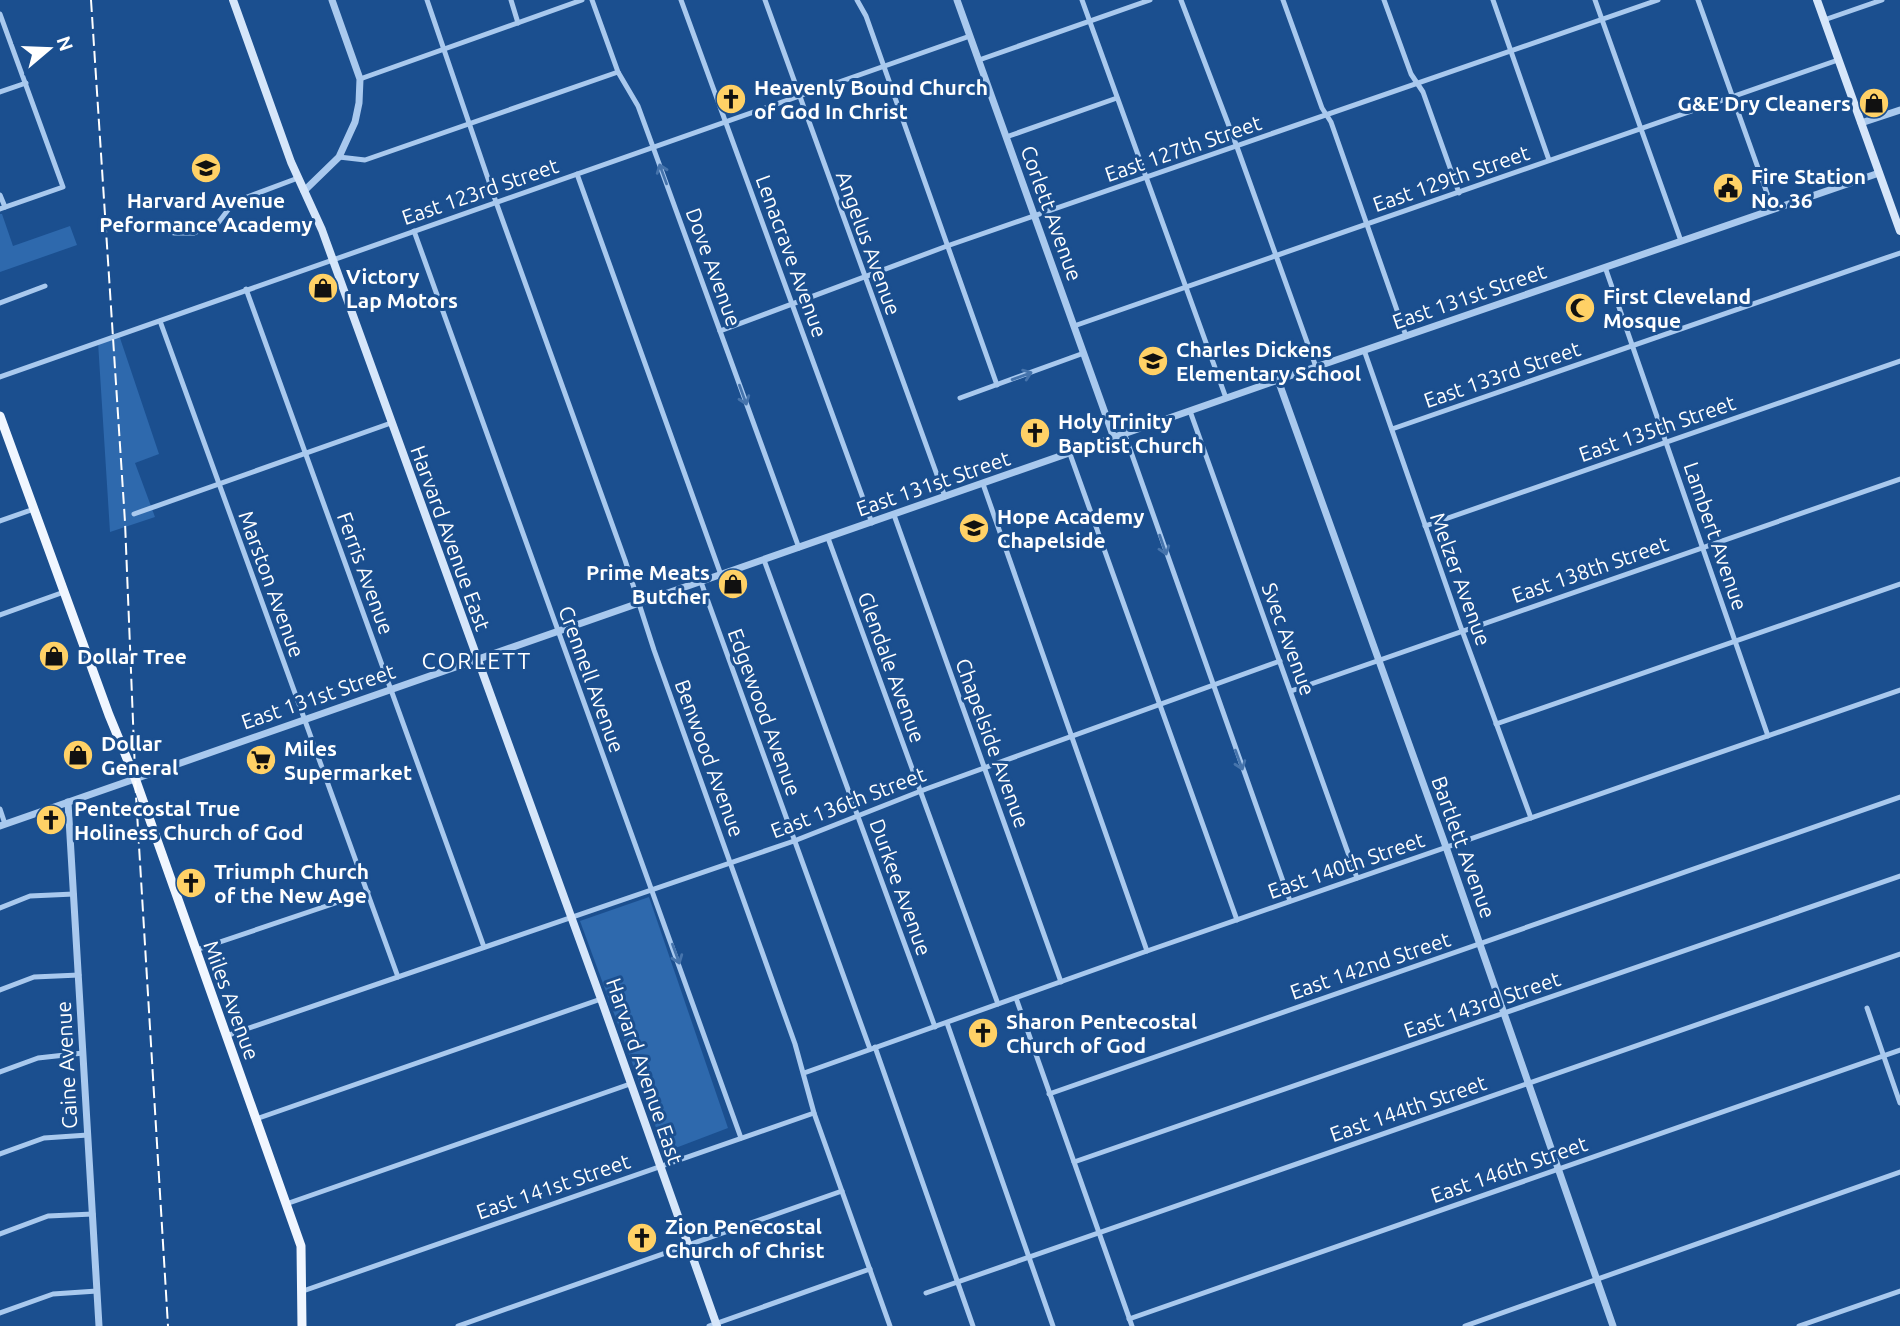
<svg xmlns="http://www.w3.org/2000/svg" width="1900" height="1326" font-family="Ubuntu,sans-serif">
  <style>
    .green { fill: #2e69ad }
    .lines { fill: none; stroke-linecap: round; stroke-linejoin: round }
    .minor { stroke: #a9c9ee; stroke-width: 5 }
    .tertiary { stroke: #a9c9ee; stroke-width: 7 }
    .secondary { stroke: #d6e6fa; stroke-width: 8 }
    .primary { stroke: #f0f6ff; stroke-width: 9 }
    .rail { stroke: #fff; stroke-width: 2; stroke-dasharray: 12 5; stroke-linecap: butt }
    .oneway { stroke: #4674ac }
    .labels { text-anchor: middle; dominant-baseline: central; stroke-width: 6; stroke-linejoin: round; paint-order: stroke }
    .poi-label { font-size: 21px; font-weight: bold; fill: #fff; stroke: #1b4f8f; text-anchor: start }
    .street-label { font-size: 21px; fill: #fff; stroke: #1b4f8f }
    .neighbourhood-label { font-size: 23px; letter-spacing: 2px; fill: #fff; stroke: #1b4f8f }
  </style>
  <rect width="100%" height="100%" fill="#1b4f8f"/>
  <!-- green -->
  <g class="green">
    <path d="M0 214H2L13 246 70 226 77 245 0 272Z"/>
    <path d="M119 335 159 454 135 463 155 517 110 532 98 342Z"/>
    <path d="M649 897 728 1128 665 1152 580 921Z"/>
  </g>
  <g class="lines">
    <!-- minor -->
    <g class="minor">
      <path d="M427 0 496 202 625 560 654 650 795 1044 814 1113 890 1326"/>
      <path d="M511 0 518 23"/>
      <path d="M592 0 618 72 638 106 653 147 799 548"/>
      <path d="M681 0 872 523"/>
      <path d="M765 0 945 497"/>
      <path d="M857 0 866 16 997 385"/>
      <path d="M1082 0 1226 398"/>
      <path d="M1181 0 1237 147 1316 367"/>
      <path d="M1283 0 1322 108 1331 122 1406 336"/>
      <path d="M1384 0 1411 74 1423 92 1459 193"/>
      <path d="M1493 0 1549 160"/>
      <path d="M1595 0 1681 241"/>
      <path d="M1698 0 1773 210"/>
      <path d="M0 14 63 187 0 209"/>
      <path d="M1824 20 1882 0"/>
      <path d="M979 60 1150 0"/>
      <path d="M360 79 582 0"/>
      <path d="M0 92 26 83"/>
      <path d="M1006 137 1117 98"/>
      <path d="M339 157 365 160 618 72"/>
      <path d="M577 174 721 575"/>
      <path d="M0 195 5 207"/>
      <path d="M414 231 741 1138"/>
      <path d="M174 233H194L218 223 234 202 298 178"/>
      <path d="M1605 267 1768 736"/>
      <path d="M246 289 484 947"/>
      <path d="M0 303 45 286"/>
      <path d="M160 321 398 977"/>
      <path d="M1074 326 1838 60"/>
      <path d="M720 331 947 246 1658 0"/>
      <path d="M1364 350 1460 625 1531 818"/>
      <path d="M0 377 970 36"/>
      <path d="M960 398 1084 353"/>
      <path d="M1190 411 1357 878"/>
      <path d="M1392 429 1900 253"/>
      <path d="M1125 435 1290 901"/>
      <path d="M1070 454 1237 920"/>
      <path d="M983 484 1147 951"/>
      <path d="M134 514 391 423"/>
      <path d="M894 515 1061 982"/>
      <path d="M0 521 34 509"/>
      <path d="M1425 526 1900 361"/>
      <path d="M828 538 998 1004"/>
      <path d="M764 560 935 1027"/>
      <path d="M701 582 870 1049"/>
      <path d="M0 615 64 592"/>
      <path d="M1291 691 1900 479"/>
      <path d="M1496 724 1900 584"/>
      <path d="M0 809 5 824"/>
      <path d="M0 908 30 896 74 894"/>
      <path d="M196 950 368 892"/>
      <path d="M0 990 34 977 79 975"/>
      <path d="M1016 998 1132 1326"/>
      <path d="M1867 1008 1900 1103"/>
      <path d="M947 1023 1053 1326"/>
      <path d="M226 1036 794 841 926 789 1280 661"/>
      <path d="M875 1047 973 1326"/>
      <path d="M0 1072 38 1058 83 1053"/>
      <path d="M804 1073 1147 951 1900 690"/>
      <path d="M1049 1094 1900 797"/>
      <path d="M256 1119 601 999"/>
      <path d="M0 1154 44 1138 88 1135"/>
      <path d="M1074 1162 1900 876"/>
      <path d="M286 1204 630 1084"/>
      <path d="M0 1234 48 1216 93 1214"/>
      <path d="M303 1291 814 1113"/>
      <path d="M926 1293 1900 954"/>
      <path d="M0 1313 53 1294 97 1291"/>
      <path d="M1129 1319 1900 1050"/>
      <path d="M458 1326 842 1191"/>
      <path d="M709 1326 870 1269"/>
      <path d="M1465 1326 1900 1172"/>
      <path d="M1799 1326 1900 1291"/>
    </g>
    <!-- tertiary -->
    <g class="tertiary">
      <path d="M957 0 1114 438"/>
      <path d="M1861 123 1900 110"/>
      <path d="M304 191 339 157 355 122 359 103 360 79 332 0"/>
      <path d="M1278 380 1446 847 1613 1326"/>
      <path d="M68 802 99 1326"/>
      <path d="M0 826 1278 380 1879 173"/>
    </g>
    <!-- secondary -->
    <g class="secondary">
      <path d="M233 0 291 162 322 230 601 999 717 1326"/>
      <path d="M1817 0 1900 231"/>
    </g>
    <!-- primary -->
    <path class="primary" d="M0 416 109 715 135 778 301 1246 302 1326"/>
    <!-- rail -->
    <path class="rail" d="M91 0 125 522 136 796 168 1326"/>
  </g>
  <!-- one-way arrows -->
  <defs><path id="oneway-shaft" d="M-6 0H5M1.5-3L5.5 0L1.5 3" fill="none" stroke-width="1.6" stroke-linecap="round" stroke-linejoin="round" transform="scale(1.75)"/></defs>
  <g class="oneway">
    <use href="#oneway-shaft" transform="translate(663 174) rotate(-110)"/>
    <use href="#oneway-shaft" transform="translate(1022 376) rotate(-20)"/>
    <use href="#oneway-shaft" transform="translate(743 395) rotate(70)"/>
    <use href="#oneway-shaft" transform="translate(1163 545) rotate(71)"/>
    <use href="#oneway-shaft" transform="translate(1239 760) rotate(70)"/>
    <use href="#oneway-shaft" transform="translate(676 954) rotate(70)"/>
  </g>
  <!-- icons -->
  <defs>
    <g id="church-disc" transform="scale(1.575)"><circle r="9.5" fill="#ffd166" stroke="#1b4f8f"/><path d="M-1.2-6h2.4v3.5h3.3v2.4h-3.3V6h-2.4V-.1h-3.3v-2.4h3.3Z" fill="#111"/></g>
    <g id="shop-disc" transform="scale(1.575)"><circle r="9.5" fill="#ffd166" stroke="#1b4f8f"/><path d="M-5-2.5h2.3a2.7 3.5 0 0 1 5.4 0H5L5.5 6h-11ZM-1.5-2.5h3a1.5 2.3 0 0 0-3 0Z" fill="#111"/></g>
    <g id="school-disc" transform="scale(1.575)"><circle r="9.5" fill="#ffd166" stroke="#1b4f8f"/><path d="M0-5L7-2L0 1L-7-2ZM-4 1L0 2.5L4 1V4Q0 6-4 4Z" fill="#111"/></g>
    <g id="civic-disc" transform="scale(1.575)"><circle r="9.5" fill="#ffd166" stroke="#1b4f8f"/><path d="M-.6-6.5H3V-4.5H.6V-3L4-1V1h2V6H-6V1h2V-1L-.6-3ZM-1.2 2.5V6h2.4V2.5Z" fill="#111"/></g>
    <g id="mosque-disc" transform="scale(1.575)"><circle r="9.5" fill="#ffd166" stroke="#1b4f8f"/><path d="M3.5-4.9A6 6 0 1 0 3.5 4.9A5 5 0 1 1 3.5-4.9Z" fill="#111"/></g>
    <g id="supermarket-disc" transform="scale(1.575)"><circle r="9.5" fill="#ffd166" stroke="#1b4f8f"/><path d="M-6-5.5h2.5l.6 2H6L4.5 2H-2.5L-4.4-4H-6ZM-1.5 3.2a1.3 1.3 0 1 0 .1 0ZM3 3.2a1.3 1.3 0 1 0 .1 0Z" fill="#111"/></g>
  </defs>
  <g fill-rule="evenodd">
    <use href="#church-disc" x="731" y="99"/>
    <use href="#shop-disc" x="1874" y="103"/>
    <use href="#school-disc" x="206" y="168"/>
    <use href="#civic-disc" x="1728" y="188"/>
    <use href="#shop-disc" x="323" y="288"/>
    <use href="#mosque-disc" x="1580" y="308"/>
    <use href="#school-disc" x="1153" y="361"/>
    <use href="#church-disc" x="1035" y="433"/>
    <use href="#school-disc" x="974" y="528"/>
    <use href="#shop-disc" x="733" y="584"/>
    <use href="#shop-disc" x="54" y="656"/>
    <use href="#shop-disc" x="78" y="755"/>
    <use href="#supermarket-disc" x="261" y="760"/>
    <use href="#church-disc" x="51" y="820"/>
    <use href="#church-disc" x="191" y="883"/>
    <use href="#church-disc" x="983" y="1033"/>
    <use href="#church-disc" x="642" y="1238"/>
  </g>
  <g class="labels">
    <!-- poi labels -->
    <g class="poi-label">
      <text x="754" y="87">Heavenly Bound Church<tspan x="754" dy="24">of God In Christ</tspan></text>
      <text x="1851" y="103" text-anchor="end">G&amp;E Dry Cleaners</text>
      <text x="1751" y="176">Fire Station<tspan x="1751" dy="24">No. 36</tspan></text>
      <text x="206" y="200" text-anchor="middle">Harvard Avenue<tspan x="206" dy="24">Peformance Academy</tspan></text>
      <text x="346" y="276">Victory<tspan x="346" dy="24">Lap Motors</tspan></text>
      <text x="1603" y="296">First Cleveland<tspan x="1603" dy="24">Mosque</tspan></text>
      <text x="1176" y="349">Charles Dickens<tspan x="1176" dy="24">Elementary School</tspan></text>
      <text x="1058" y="421">Holy Trinity<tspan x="1058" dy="24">Baptist Church</tspan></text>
      <text x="997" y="516">Hope Academy<tspan x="997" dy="24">Chapelside</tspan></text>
      <text x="710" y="572" text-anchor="end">Prime Meats<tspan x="710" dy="24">Butcher</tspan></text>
      <text x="77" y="656">Dollar Tree</text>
      <text x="101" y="743">Dollar<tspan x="101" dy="24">General</tspan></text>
      <text x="284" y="748">Miles<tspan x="284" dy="24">Supermarket</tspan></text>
      <text x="74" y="808">Pentecostal True<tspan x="74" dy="24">Holiness Church of God</tspan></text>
      <text x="214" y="871">Triumph Church<tspan x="214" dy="24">of the New Age</tspan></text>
      <text x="1006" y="1021">Sharon Pentecostal<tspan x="1006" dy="24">Church of God</tspan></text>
      <text x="665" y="1226">Zion Penecostal<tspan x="665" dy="24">Church of Christ</tspan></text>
    </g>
    <!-- street labels -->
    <g class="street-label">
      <text transform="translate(1183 148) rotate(-19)">East 127th Street</text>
      <text transform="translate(1451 178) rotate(-19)">East 129th Street</text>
      <text transform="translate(480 191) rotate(-19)">East 123rd Street</text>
      <text transform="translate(1052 213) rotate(70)">Corlett Avenue</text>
      <text transform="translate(869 243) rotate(70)">Angelus Avenue</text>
      <text transform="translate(792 256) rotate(70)">Lenacrave Avenue</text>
      <text transform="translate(714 267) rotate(70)">Dove Avenue</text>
      <text transform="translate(1469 296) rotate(-19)">East 131st Street</text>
      <text transform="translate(1502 374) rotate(-19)">East 133rd Street</text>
      <text transform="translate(1657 428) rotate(-19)">East 135th Street</text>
      <text transform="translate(933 483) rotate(-19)">East 131st Street</text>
      <text transform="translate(1716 536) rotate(71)">Lambert Avenue</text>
      <text transform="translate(451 538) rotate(70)">Harvard Avenue East</text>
      <text transform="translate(1590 569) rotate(-19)">East 138th Street</text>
      <text transform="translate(366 573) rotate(70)">Ferris Avenue</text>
      <text transform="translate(1461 579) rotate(70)">Melzer Avenue</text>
      <text transform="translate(272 584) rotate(70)">Marston Avenue</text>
      <text transform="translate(1289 639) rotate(70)">Svec Avenue</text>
      <text transform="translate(892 667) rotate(70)">Glendale Avenue</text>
      <text transform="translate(592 679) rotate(70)">Crennell Avenue</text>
      <text transform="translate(318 696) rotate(-19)">East 131st Street</text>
      <text transform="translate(765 712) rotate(70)">Edgewood Avenue</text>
      <text transform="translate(993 743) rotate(70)">Chapelside Avenue</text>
      <text transform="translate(710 758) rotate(70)">Benwood Avenue</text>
      <text transform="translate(848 802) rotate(-21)">East 136th Street</text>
      <text transform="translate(1464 847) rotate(70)">Bartlett Avenue</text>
      <text transform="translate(1346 865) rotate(-19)">East 140th Street</text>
      <text transform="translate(901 887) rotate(70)">Durkee Avenue</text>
      <text transform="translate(1370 965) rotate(-19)">East 142nd Street</text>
      <text transform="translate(232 1000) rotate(70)">Miles Avenue</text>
      <text transform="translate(1482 1004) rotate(-19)">East 143rd Street</text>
      <text transform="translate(66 1065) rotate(-93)">Caine Avenue</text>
      <text transform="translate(645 1071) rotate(71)">Harvard Avenue East</text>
      <text transform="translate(1408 1108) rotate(-19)">East 144th Street</text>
      <text transform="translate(1509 1169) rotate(-19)">East 146th Street</text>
      <text transform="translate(553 1186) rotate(-19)">East 141st Street</text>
    </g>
    <!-- neighbourhood labels -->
    <g class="neighbourhood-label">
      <text x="477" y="660">CORLETT</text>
    </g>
  </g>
  <!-- north arrow -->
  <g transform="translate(49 49) rotate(71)" stroke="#1b4f8f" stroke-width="5" paint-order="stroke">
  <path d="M0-5L12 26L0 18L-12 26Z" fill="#ffffff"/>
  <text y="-10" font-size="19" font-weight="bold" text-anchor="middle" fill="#ffffff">N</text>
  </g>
</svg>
